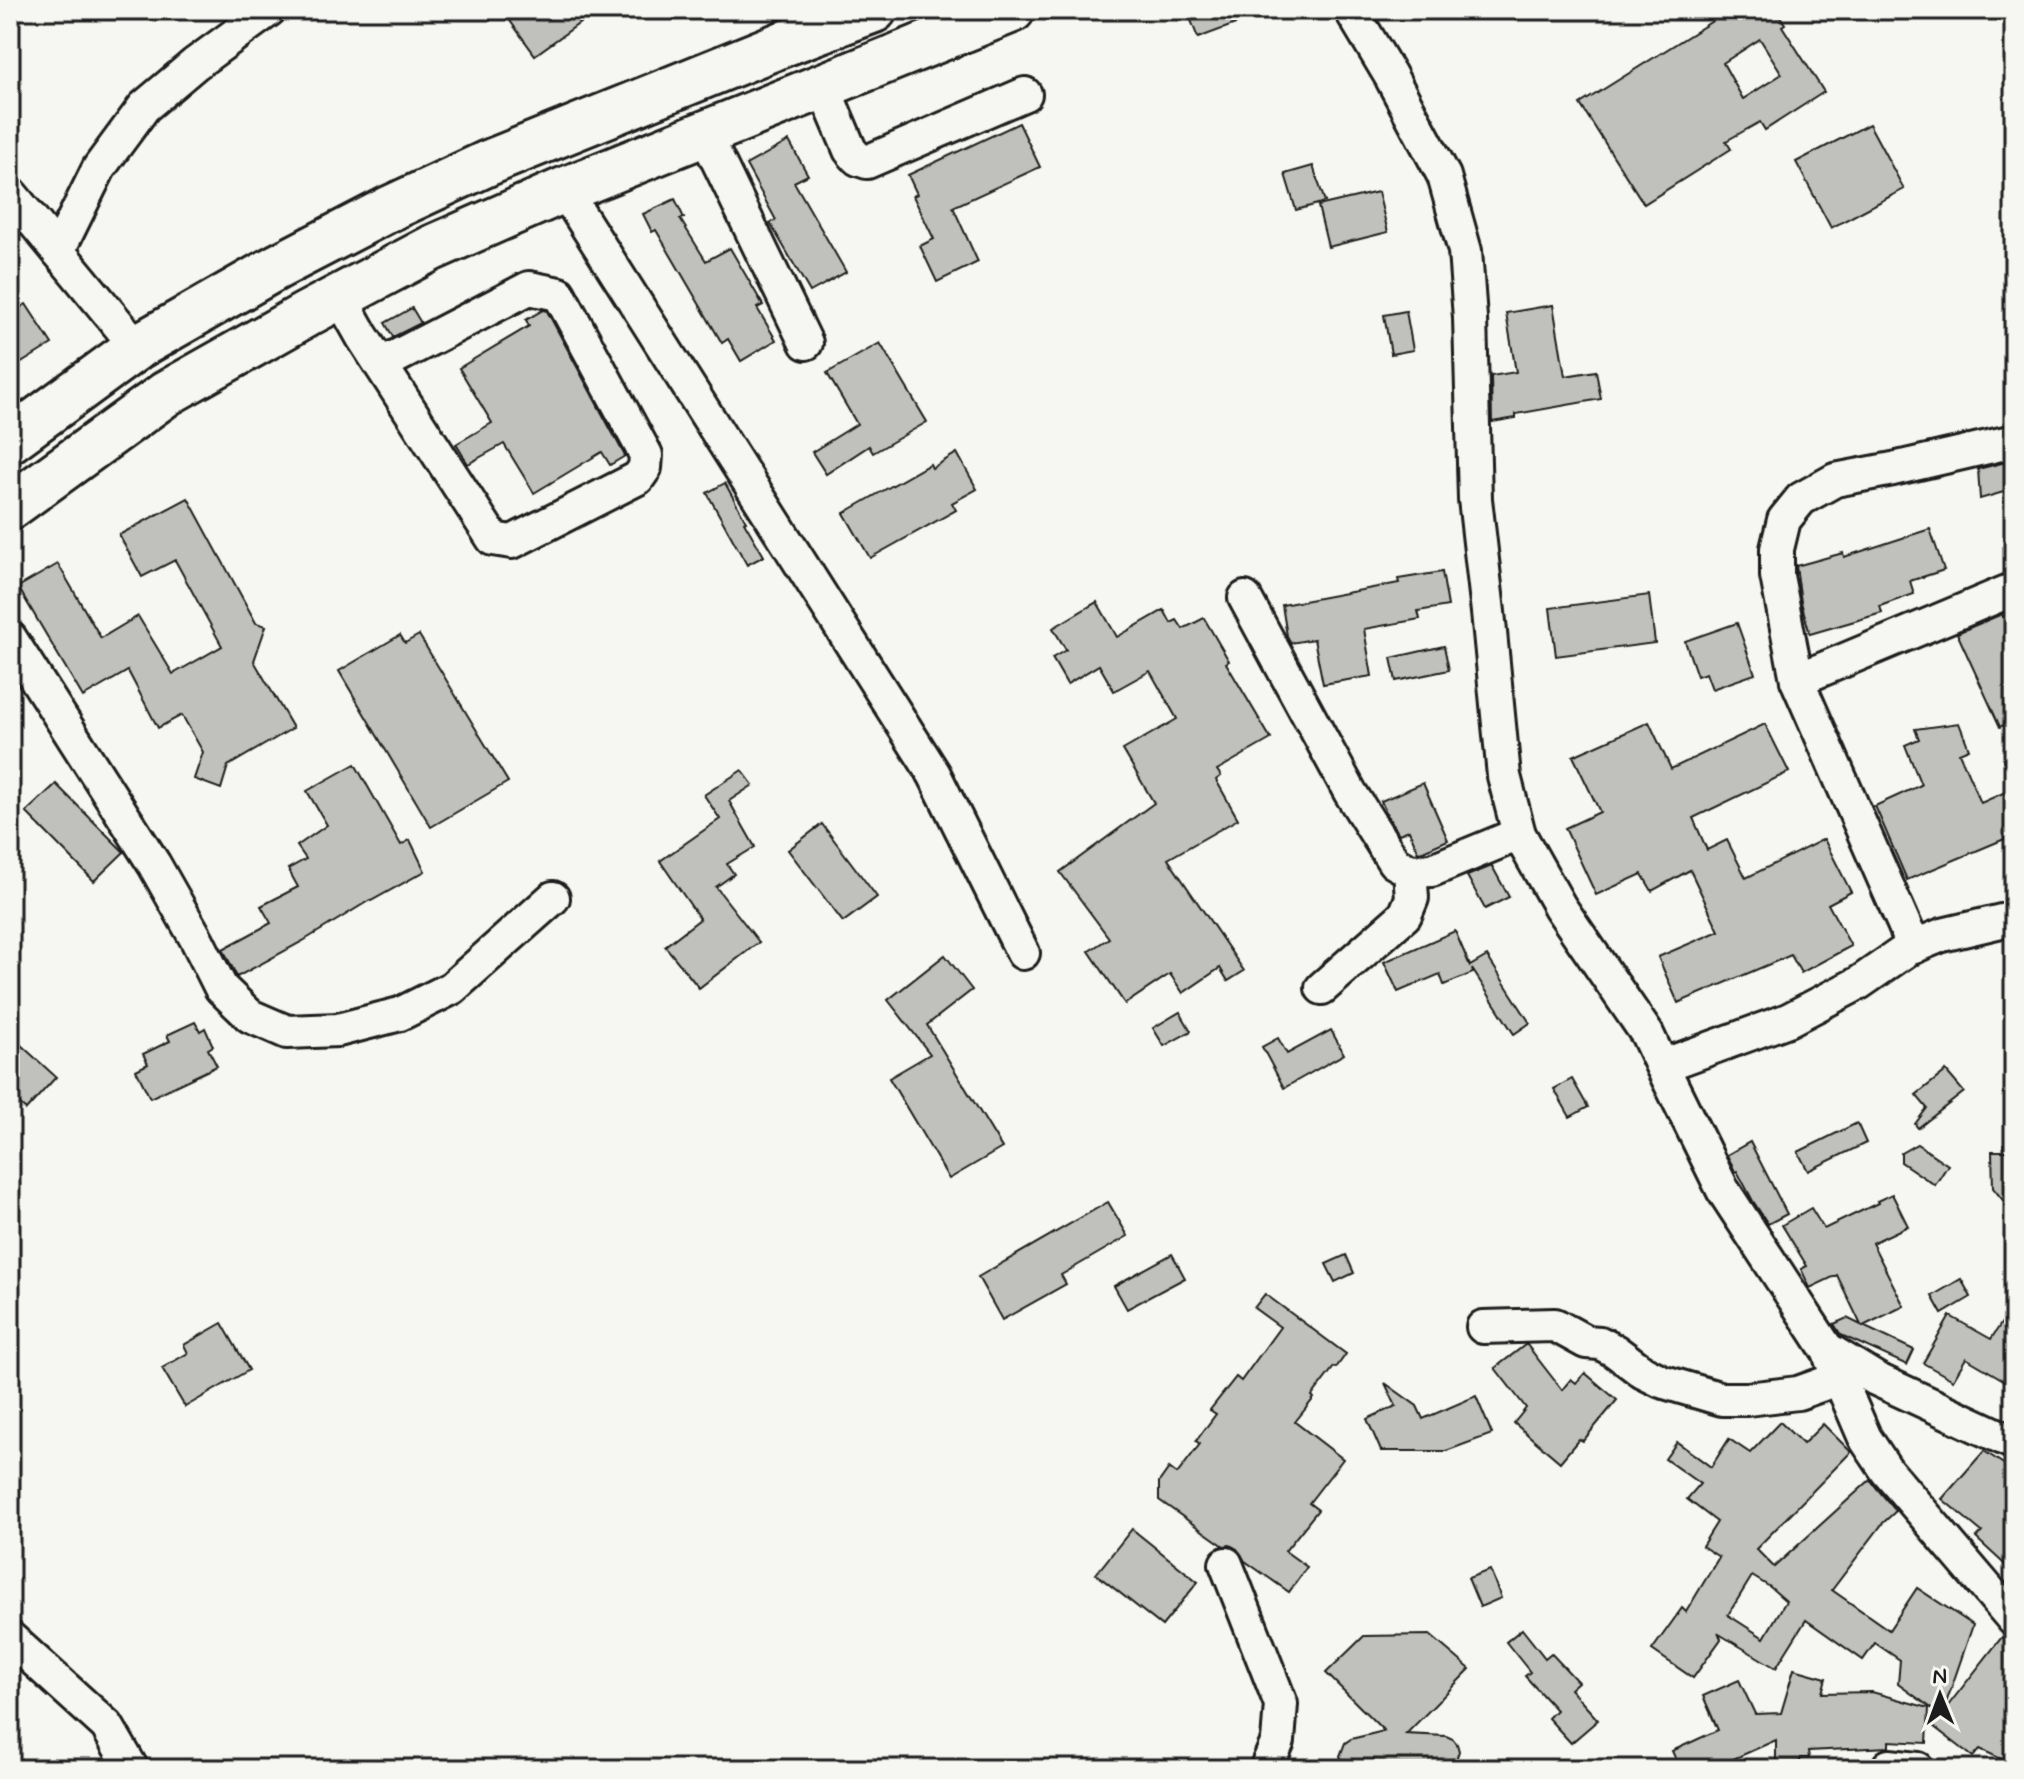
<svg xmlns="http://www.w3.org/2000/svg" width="2024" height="1779" font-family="Mynerve,sans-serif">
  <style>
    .building { fill: #c0c0bd; stroke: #1c1c1c; stroke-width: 2; fill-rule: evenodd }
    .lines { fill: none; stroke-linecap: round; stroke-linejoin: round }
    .minor-casing { stroke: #1c1c1c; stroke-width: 38 }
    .highway-casing { stroke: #1c1c1c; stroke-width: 50 }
    .minor { stroke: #f6f6f2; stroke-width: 32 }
    .highway { stroke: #f6f6f2; stroke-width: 44 }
  </style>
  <rect width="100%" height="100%" fill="#f6f6f2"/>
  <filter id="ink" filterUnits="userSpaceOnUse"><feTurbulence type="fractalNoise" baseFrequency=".0125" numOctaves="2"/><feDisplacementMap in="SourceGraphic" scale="16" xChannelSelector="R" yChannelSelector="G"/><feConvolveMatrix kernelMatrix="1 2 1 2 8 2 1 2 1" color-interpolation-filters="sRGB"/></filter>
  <g filter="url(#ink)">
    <!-- building -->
    <g class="building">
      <path d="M520 10H598L535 55 508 18Z"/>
      <path d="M1187 10H1267L1268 12 1198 38Z"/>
      <path d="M1730 10H1776L1785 24 1782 26 1824 92 1765 130 1760 122 1726 141 1731 149 1644 204 1580 104ZM1760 39 1782 74 1743 99 1723 63Z"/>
      <path d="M1019 123 1040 167 953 207 978 262 937 282 920 246 934 239 913 196 917 194 908 175Z"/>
      <path d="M1869 124 1904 189 1831 228 1796 162Z"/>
      <path d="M789 141 808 175 794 182 846 272 810 292 770 223 776 220 746 165Z"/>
      <path d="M1313 166 1325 202 1296 210 1285 174Z"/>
      <path d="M1378 192 1388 232 1328 247 1318 206Z"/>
      <path d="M675 199 684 218 680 219 706 261 730 248 763 305 757 308 776 340 741 361 728 339 722 343 656 230 652 232 643 214Z"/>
      <path d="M26 304 52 344 10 370V314Z"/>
      <path d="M1553 305 1565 376 1596 371 1601 399 1516 414V418L1492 422 1491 376 1516 372 1506 313Z"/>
      <path d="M412 308 421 323 393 337 385 323Z"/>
      <path d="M543 310 547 311 625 456 610 465 602 452 534 493 504 444 468 464 456 444 492 423 459 368 529 326 526 320Z"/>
      <path d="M1406 311 1413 350 1391 354 1384 315Z"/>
      <path d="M880 343 927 422 873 453 869 446 826 474 812 452 857 424 827 373Z"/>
      <path d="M957 453 977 489 952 503 956 510 870 558 844 513 930 464 932 468Z"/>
      <path d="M2014 460V489L1980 499 1978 469Z"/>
      <path d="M725 483 746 521 744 522 764 556 747 565 707 493Z"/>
      <path d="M188 498 256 623 266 626 254 661 293 728 228 766 221 789 194 779 203 752 182 715 158 728 128 671 83 697 18 587 58 564 101 638 138 616 173 674 222 646 175 560 142 577 119 535Z"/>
      <path d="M1930 529 1944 570 1910 581 1914 594 1880 606 1882 613 1810 634 1801 602 1796 566 1843 553 1844 557Z"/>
      <path d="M1442 572 1448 606 1418 611 1420 619 1364 629 1372 676 1323 684 1314 639 1291 643 1287 636 1282 605 1399 583 1398 579Z"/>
      <path d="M1649 595 1655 643 1556 656 1550 608Z"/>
      <path d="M1097 602 1117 637 1164 610 1171 623 1177 620 1183 629 1204 618 1229 661 1226 663 1271 739 1217 770 1221 776 1216 780 1238 819 1168 859 1244 971 1228 981 1220 968 1183 993 1170 974 1125 1004 1089 951 1109 938 1060 872 1154 803 1123 750 1177 719 1150 671 1114 691 1099 665 1067 684 1052 658 1066 650 1053 628Z"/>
      <path d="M2002 614 2014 639V720L2000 727 1957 633Z"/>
      <path d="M1737 623 1755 674 1712 689 1706 673 1697 676 1685 641Z"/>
      <path d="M400 635 405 643 419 635 508 782 431 827 339 671Z"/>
      <path d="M1444 646 1449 670 1396 681 1391 658Z"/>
      <path d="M1649 722 1671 769 1765 724 1789 772 1693 818 1707 850 1727 840 1746 878 1824 839 1851 892 1828 904 1851 946 1801 973 1791 955 1678 1003 1658 957 1719 931 1690 870 1652 891 1642 874 1596 895 1565 828 1600 812 1573 756Z"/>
      <path d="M1959 723 1969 749 1959 753 1981 803 2014 788V835L1907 880 1875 806 1921 785 1905 745 1919 739 1915 729Z"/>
      <path d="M355 764 401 845 410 840 425 871 371 901 370 900 303 941 237 977 223 949 271 923 261 906 298 887 288 869 306 859 297 846 327 825 307 791Z"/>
      <path d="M742 770 753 785 729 801 755 847 727 864 734 874 716 887 759 942 699 988 665 946 700 919 660 861 720 819 704 795Z"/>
      <path d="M1423 783 1448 840 1423 851 1418 852 1409 830 1399 834 1388 817 1381 801Z"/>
      <path d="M56 784 124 852 94 881 26 812Z"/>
      <path d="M822 824 877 897 843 922 788 850Z"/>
      <path d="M1492 866 1509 897 1485 909 1467 876Z"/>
      <path d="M1455 931 1470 966 1487 956 1530 1023 1514 1034 1472 969 1473 973 1444 985 1440 974 1398 992 1384 962Z"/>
      <path d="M945 955 972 990 927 1025 1002 1148 949 1179 889 1078 930 1054 888 1000Z"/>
      <path d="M1180 1012 1191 1031 1164 1046 1153 1028Z"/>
      <path d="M195 1022 200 1031 205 1028 213 1046 208 1049 217 1066 150 1098 136 1070 148 1064 143 1054 170 1041 167 1035Z"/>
      <path d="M1331 1030 1344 1054 1284 1088 1262 1047 1278 1038 1287 1054Z"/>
      <path d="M21 1045 56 1077 26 1110 10 1096 17 1088 10 1082V1057Z"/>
      <path d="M1946 1071 1964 1092 1918 1128 1915 1124 1927 1108 1916 1095Z"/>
      <path d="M1572 1079 1588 1107 1570 1117 1554 1089Z"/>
      <path d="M1857 1123 1866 1143 1808 1171 1798 1152Z"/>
      <path d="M1750 1142 1787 1214 1768 1224 1753 1201 1737 1171 1735 1172 1727 1155Z"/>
      <path d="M1917 1144 1948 1165 1935 1185 1901 1162V1153Z"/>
      <path d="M1992 1151H2014V1214L1993 1188Z"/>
      <path d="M1892 1194 1908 1226 1872 1243 1904 1306 1863 1326 1914 1350 1907 1365 1841 1335 1834 1324 1847 1318 1861 1325 1837 1275 1810 1288 1801 1269 1807 1266 1782 1225 1811 1208 1824 1229 1878 1203 1877 1201Z"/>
      <path d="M1108 1202 1128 1236 1061 1275 1066 1284 1002 1320 978 1277Z"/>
      <path d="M1172 1254 1185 1278 1127 1309 1114 1286Z"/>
      <path d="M1346 1255 1354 1273 1335 1282 1326 1264Z"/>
      <path d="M1961 1279 1971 1297 1942 1314 1932 1296Z"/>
      <path d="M1265 1294 1346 1354 1336 1368 1334 1367 1312 1396 1314 1398 1295 1422 1343 1459 1309 1503 1318 1510 1285 1551 1307 1567 1289 1592 1245 1561 1237 1549 1230 1545 1224 1546 1159 1500V1482L1169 1468 1177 1474 1200 1444 1196 1441 1216 1414 1210 1410 1236 1377 1241 1381 1280 1327 1254 1308Z"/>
      <path d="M2014 1304V1386L1966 1358 1953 1380 1923 1363 1950 1316 1991 1339Z"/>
      <path d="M222 1323 249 1370 185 1407 162 1368 188 1353 184 1345Z"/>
      <path d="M1525 1345H1527L1562 1390 1571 1379 1576 1383 1585 1373 1617 1400 1583 1441 1579 1439 1560 1462 1514 1423 1526 1408 1495 1368Z"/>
      <path d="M1385 1383 1417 1406 1423 1419 1476 1396 1492 1434 1446 1451H1381L1367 1419 1396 1406Z"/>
      <path d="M1780 1422 1803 1444 1823 1424 1851 1452 1756 1549 1774 1567 1870 1480 1896 1511 1883 1523 1832 1590 1889 1630 1917 1588 1973 1625 1943 1712 2002 1637 2014 1646V1765L1980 1749 1973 1757 1933 1726 1941 1715 1898 1684 1900 1660 1875 1643 1863 1660 1806 1620 1776 1668 1719 1634 1721 1639 1693 1678 1652 1650 1682 1608 1686 1612 1719 1557 1702 1546 1717 1522 1687 1499 1700 1484 1665 1459 1677 1442 1711 1467 1729 1439 1750 1453ZM1752 1576 1770 1587 1786 1601 1764 1638 1728 1615Z"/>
      <path d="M1984 1451 2014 1471V1492L2005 1501 2014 1509V1573L1976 1538 1982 1532 1942 1499Z"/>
      <path d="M1132 1529 1198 1582 1162 1626 1096 1574Z"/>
      <path d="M1490 1570 1501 1598 1480 1607 1468 1578Z"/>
      <path d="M1522 1629 1545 1658 1551 1653 1578 1682 1570 1689 1598 1720 1571 1743 1548 1718 1556 1710 1525 1676 1530 1672 1506 1642Z"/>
      <path d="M1430 1635 1470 1669 1406 1734 1446 1736 1453 1739 1457 1744 1459 1751 1457 1757 1453 1763 1446 1766H1426V1769H1346L1340 1756 1345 1743 1351 1739 1384 1731 1326 1673 1364 1636Z"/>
      <path d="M1794 1669 1826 1678 1822 1693 1872 1692 1929 1708 1927 1743 1889 1741V1747L1808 1751 1809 1758H1800V1762L1776 1763V1740L1711 1769H1680L1672 1751 1718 1730 1703 1696 1739 1680 1755 1714 1781 1713Z"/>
    </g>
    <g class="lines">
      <!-- minor casing -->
      <g class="minor-casing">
        <g id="minor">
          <path d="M1351 10 1390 75 1444 176 1465 251 1470 318 1475 499 1488 612 1504 776 1519 834 1560 907 1647 1034 1662 1066 1788 1020 1859 983 1908 949 1942 935 2014 918"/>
          <path d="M823 86 850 150 858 159 867 162 1025 94"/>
          <path d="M705 134 806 343"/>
          <path d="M564 190 934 774 1023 953"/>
          <path d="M10 193 137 347"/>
          <path d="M58 251 99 168 144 107 195 64 269 10"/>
          <path d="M340 297 362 336 493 539 512 542 638 478 645 468 646 455 559 294 529 288 382 364"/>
          <path d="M1245 598 1350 792 1394 862 1410 871 1432 870 1519 834"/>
          <path d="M10 638 154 864 197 940 221 988 250 1016 287 1032 338 1030 400 1014 452 988 553 898"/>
          <path d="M1797 680 2014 589"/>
          <path d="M1914 947 1797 680 1777 576V549L1784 520 1801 499 1835 480 1893 469 2014 441"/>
          <path d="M1322 988 1405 915 1412 898 1410 871"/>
          <path d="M1662 1066 1723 1190 1827 1349 1876 1379 2014 1443"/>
          <path d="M1483 1327 1555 1325 1586 1342 1600 1343 1615 1351 1643 1372 1661 1381 1722 1399H1747L1798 1393 1840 1378"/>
          <path d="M1831 1359 1865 1438 1887 1471 2014 1620"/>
          <path d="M1226 1564 1281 1704 1278 1741 1266 1769"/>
          <path d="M10 1638 107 1726 132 1769"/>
          <path d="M1889 1766 1918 1769"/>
        </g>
      </g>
      <!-- highway casing -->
      <g class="highway-casing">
        <g id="highway">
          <path d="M10 440 137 347 277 267 389 209 488 163 783 44 874 10"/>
          <path d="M10 507 167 393 307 314 432 248 564 190 1012 10"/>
        </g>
      </g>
      <!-- minor -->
      <use href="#minor" class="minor"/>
      <!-- highway -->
      <use href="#highway" class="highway"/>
    </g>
  </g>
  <!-- margin -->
  <rect width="2024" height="1779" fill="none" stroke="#f6f6f2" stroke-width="40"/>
  <rect x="20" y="20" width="1984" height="1739" fill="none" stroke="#1c1c1c" stroke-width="3" filter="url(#ink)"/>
  <!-- north arrow -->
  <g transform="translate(1940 1695) rotate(359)" stroke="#f6f6f2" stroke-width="6" paint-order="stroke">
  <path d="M0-6L14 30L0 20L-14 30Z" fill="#1c1c1c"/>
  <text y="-12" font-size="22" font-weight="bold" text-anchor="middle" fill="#1c1c1c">N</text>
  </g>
</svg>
